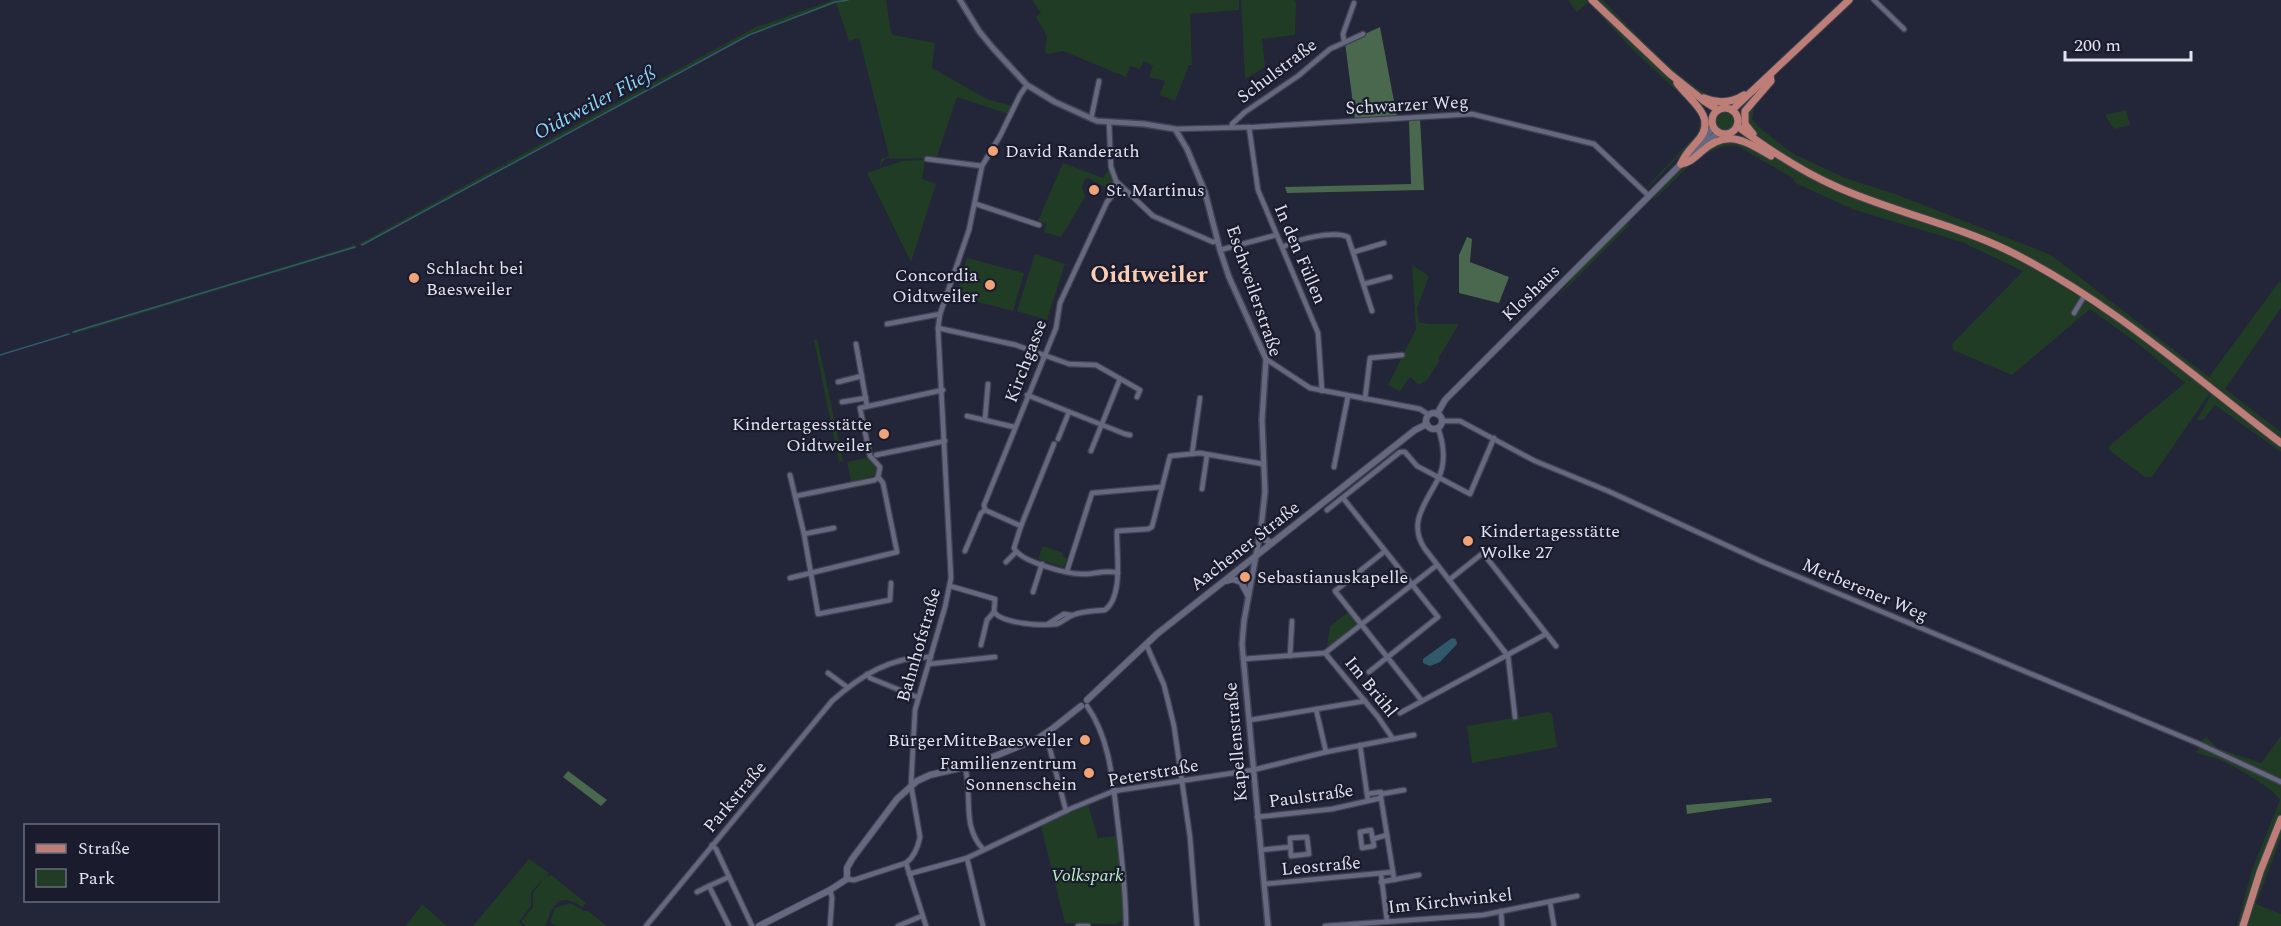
<svg xmlns="http://www.w3.org/2000/svg" width="2281" height="926" font-family="Spectral,serif">
  <style>
    .green { fill: #213c25 }
    .forest { fill: #49684d }
    .water { fill: #305a6c }
    .lines { fill: none; stroke-linecap: round; stroke-linejoin: round }
    .stream { stroke: #305a6c; stroke-width: 1.5 }
    .minor-casing { stroke: #404151; stroke-width: 7 }
    .tertiary-casing { stroke: #404151; stroke-width: 8 }
    .secondary-casing { stroke: #404151; stroke-width: 8 }
    .primary-casing { stroke: #404151; stroke-width: 9 }
    .minor { stroke: #65687e; stroke-width: 4.5 }
    .tertiary { stroke: #65687e; stroke-width: 5 }
    .secondary { stroke: #65687e; stroke-width: 6 }
    .primary { stroke: #bc7e77; stroke-width: 7 }
    .poi-dot { fill: #efa377; stroke: #1a1c2e; stroke-width: 2 }
    .labels { text-anchor: middle; dominant-baseline: central; stroke-width: 4.5; stroke-linejoin: round; paint-order: stroke }
    .street-label { font-size: 18px; fill: #e1e3f0; stroke: #1a1c2e }
    .poi-label { font-size: 18px; fill: #e1e3f0; stroke: #1a1c2e; text-anchor: start }
    .park-label { font-size: 18px; font-style: italic; fill: #b9efbf; stroke: #1a1c2e }
    .water-label { font-size: 20px; font-style: italic; fill: #90d8f9; stroke: #1a1c2e }
    .district-label { font-size: 24px; font-weight: bold; fill: #f9cdb5; stroke: #1a1c2e }
  </style>
  <rect width="100%" height="100%" fill="#232538"/>
  <!-- green -->
  <g class="green">
    <path d="M833 0H886L891 32 893 35 935 43 932 68 987 99 1012 106 1008 114 957 97 936 159C919 157 902 160 885 158L880 167 881 159 889 156 859 38 849 41 836 3 748 36 507 166 506 163 754 28Z"/>
    <path d="M1032 0H1239V10L1190 14 1192 65H1189L1175 101 1160 95 1165 81 1149 77 1153 66 1144 61 1140 69 1130 66 1126 77 1063 51 1048 54 1045 51 1047 36 1036 17 1041 13Z"/>
    <path d="M1241 0H1294L1296 2 1295 35 1262 39 1265 67 1245 79Z"/>
    <path d="M1568 0H1589L1699 109C1701 119 1703 126 1698 136L1647 189 1641 185 1595 142 1512 122 1594 141 1646 188 1698 133 1700 120 1696 109 1632 49 1588 2 1577 12Z"/>
    <path d="M1596 0H1603C1626 24 1688 91 1717 98 1691 100 1618 21 1596 0Z"/>
    <path d="M1760 97 1754 108 1752 119 1761 129 1792 153 1845 178 1895 194 2051 255 2209 377 2279 282 2281 283V308L2225 389 2281 432V452L2215 405 2203 420H2197L2211 395 2209 394 2152 477H2145L2109 450V446L2185 383 2140 345 2090 309 2012 375 1953 350 1952 344 2023 271 1962 242 1855 210 1795 183 1793 178 1737 146C1706 142 1675 180 1655 199L1654 197C1670 181 1702 143 1725 141 1729 140 1735 142 1739 142L1748 126 1745 116Z"/>
    <path d="M2126 110 2130 125 2114 129 2105 115Z"/>
    <circle cx="1725" cy="120" r="10"/>
    <path d="M925 160 922 179 936 184 911 262 867 173 902 161Z"/>
    <path d="M1063 163 1103 178 1110 168 1113 182 1112 191 1088 178 1085 179 1082 187 1085 197 1061 237 1044 232 1046 224 1038 221Z"/>
    <path d="M504 164 505 167 362 246 359 244Z"/>
    <path d="M1627 223 1629 225 1556 299 1576 274Z"/>
    <path d="M352 244 356 245V248L74 334 71 332 352 246Z"/>
    <path d="M1035 254 1065 264 1047 320 1017 311Z"/>
    <path d="M967 258 1024 273 1013 311 956 296Z"/>
    <path d="M1412 265 1429 276 1417 308 1419 322 1428 324H1459L1438 359 1440 360 1427 380 1419 385 1410 377 1400 391 1388 385 1416 329Z"/>
    <path d="M817 339 818 342 843 461 839 462 814 340Z"/>
    <path d="M867 458 876 467V475L851 482 847 462Z"/>
    <path d="M1043 546 1063 553 1062 556 1067 558 1064 567 1038 559Z"/>
    <path d="M1349 612 1357 621V624L1327 647 1330 626Z"/>
    <path d="M1549 712 1552 714 1557 747 1472 763 1467 726Z"/>
    <path d="M2281 736V781L2199 743 2206 737 2217 748 2261 763Z"/>
    <path d="M2200 747 2263 774 2265 778 2281 785V813L2260 862 2241 926H2237L2251 873 2280 800C2275 789 2231 764 2218 759 2211 756 2203 757 2196 752Z"/>
    <path d="M1088 805 1098 838 1116 836 1121 866 1125 919 1116 924 1065 923 1041 826Z"/>
    <path d="M2281 826V838L2256 904 2281 914V926H2246L2253 900Z"/>
    <path d="M529 859 549 873 531 892V906L519 922 523 926H473Z"/>
    <path d="M551 875 586 903 582 907C559 891 552 905 546 926H526L521 922 533 907V893L546 876Z"/>
    <path d="M570 903 584 911H588L607 926H555L550 922 555 908Z"/>
    <path d="M423 904V905L447 926H405Z"/>
  </g>
  <!-- forest -->
  <g class="forest">
    <path d="M1380 27 1397 117 1355 119 1345 43Z"/>
    <path d="M1420 119 1424 190 1287 193 1285 187 1411 184 1409 120Z"/>
    <path d="M1467 237 1472 239 1470 262 1509 277 1499 303 1459 293V255Z"/>
    <path d="M568 771 607 800 601 806 563 777Z"/>
    <path d="M1771 798 1772 802 1687 814 1686 805Z"/>
  </g>
  <!-- water -->
  <path class="water" d="M1452 638 1456 639 1457 644 1440 662 1430 666 1423 663V659Z"/>
  <g class="lines">
    <!-- stream -->
    <g class="stream">
      <path d="M362 245 749 35 835 2 848 0"/>
      <path d="M73 332 355 247"/>
      <path d="M0 355 69 334"/>
    </g>
    <!-- minor casing -->
    <g class="minor-casing">
      <g id="minor">
        <path d="M1874 0 1904 29"/>
        <path d="M1344 41 1343 34 1354 3"/>
        <path d="M1091 119 1099 81"/>
        <path d="M1109 122 1111 167 1116 181 1153 216 1213 242 1217 241"/>
        <path d="M1232 127V124L1245 112 1298 76 1330 49 1363 34"/>
        <path d="M1249 127 1258 190 1318 333 1322 391"/>
        <path d="M1175 129 1255 127 1472 114 1594 144 1649 196"/>
        <path d="M927 159 982 166"/>
        <path d="M976 204 1039 225"/>
        <path d="M1283 247C1297 239 1334 230 1348 237L1372 311"/>
        <path d="M1220 250 1276 235"/>
        <path d="M1354 252 1384 243"/>
        <path d="M1364 284 1390 277"/>
        <path d="M2074 313 2085 295"/>
        <path d="M887 324 940 314"/>
        <path d="M938 328 1016 345 1069 364 1096 365 1140 390 1137 397"/>
        <path d="M856 344 867 406"/>
        <path d="M1266 359 1310 388 1420 409 1429 415"/>
        <path d="M838 382 862 376"/>
        <path d="M1027 395 1125 434 1130 435"/>
        <path d="M1365 399 1370 358 1402 355"/>
        <path d="M842 402 866 398"/>
        <path d="M967 416 1014 427"/>
        <path d="M985 419 988 384"/>
        <path d="M1442 421H1460L1535 461 1608 491 1765 563 2197 743 2281 782"/>
        <path d="M1438 428C1444 444 1446 464 1438 479 1426 503 1407 523 1425 549L1508 656 1515 717"/>
        <path d="M1058 439 1069 412"/>
        <path d="M1091 451 1120 379"/>
        <path d="M1192 454 1200 398"/>
        <path d="M876 455 945 441"/>
        <path d="M1334 467 1348 396"/>
        <path d="M790 475 804 534 818 614 890 600 891 583"/>
        <path d="M878 477 880 467 870 456 860 408 943 390"/>
        <path d="M1202 489 1207 455"/>
        <path d="M796 496 875 480 878 477"/>
        <path d="M1343 498 1438 617 1369 672"/>
        <path d="M985 510 1021 526 1014 548C1020 562 1070 575 1085 574 1096 574 1107 569 1118 573"/>
        <path d="M1327 510 1400 452H1405L1417 466 1470 494 1494 438"/>
        <path d="M1021 526 1054 444"/>
        <path d="M804 534 834 528"/>
        <path d="M965 551 981 513 985 510 984 505 1056 328 1060 303 1107 202 1114 193 1116 181"/>
        <path d="M1385 551 1335 591 1422 701"/>
        <path d="M1006 562 1016 552"/>
        <path d="M1067 571 1092 493 1162 487"/>
        <path d="M790 578 897 552 883 483 878 477"/>
        <path d="M1449 580 1483 553 1556 646"/>
        <path d="M950 586 995 599 994 612 987 620 981 645"/>
        <path d="M1033 592 1042 564"/>
        <path d="M994 612C1003 624 1042 626 1057 624 1063 622 1067 617 1073 615 1083 611 1095 611 1105 610 1124 596 1116 551 1117 531L1148 529 1152 527 1170 456 1200 453 1263 464"/>
        <path d="M1048 624 1064 614 1071 615"/>
        <path d="M1146 644 1164 685 1174 726 1190 837 1197 926"/>
        <path d="M1325 653 1437 565"/>
        <path d="M1290 656 1292 621"/>
        <path d="M1243 659 1325 653 1378 717 1393 739"/>
        <path d="M929 664 995 657"/>
        <path d="M828 673 847 687"/>
        <path d="M867 674 870 678 917 697"/>
        <path d="M1087 706C1111 740 1113 785 1118 825 1122 859 1126 892 1126 926"/>
        <path d="M1316 709 1326 752"/>
        <path d="M1400 713 1546 634"/>
        <path d="M1250 720 1365 701"/>
        <path d="M1046 734 1066 811"/>
        <path d="M1360 745 1367 794"/>
        <path d="M965 767C973 797 961 825 983 849"/>
        <path d="M1381 794 1404 790"/>
        <path d="M1381 798 1393 872"/>
        <path d="M1257 817 1332 809 1381 798V792L1367 794 1368 801"/>
        <path d="M1371 830 1374 846 1362 848 1360 832Z"/>
        <path d="M1307 837 1309 854 1291 856 1290 838Z"/>
        <path d="M1373 839 1387 835"/>
        <path d="M712 845 716 849 752 926"/>
        <path d="M1261 850 1290 847"/>
        <path d="M967 858 983 926"/>
        <path d="M906 863 926 926"/>
        <path d="M909 874 967 858 1070 809 1114 791 1253 770 1326 752 1414 735"/>
        <path d="M1381 874 1387 921"/>
        <path d="M847 879 854 880 906 863C914 857 918 847 920 837L911 785 915 710 945 607 951 578 938 328 940 314 969 230 982 166 1000 136 1020 95 1027 85"/>
        <path d="M1381 882 1419 875"/>
        <path d="M1264 884 1393 872 1394 880"/>
        <path d="M830 890 832 898 830 926"/>
        <path d="M697 892 709 886"/>
        <path d="M1550 902 1554 926"/>
        <path d="M1501 911 1502 926"/>
        <path d="M646 926 832 701C860 676 891 656 931 657"/>
        <path d="M729 926 709 886 729 877"/>
        <path d="M898 926 922 916"/>
        <path d="M1078 926H1088"/>
        <path d="M1325 926 1483 915 1577 896"/>
      </g>
    </g>
    <!-- tertiary casing -->
    <g class="tertiary-casing">
      <path id="tertiary" d="M960 0 979 31 992 47 1027 85 1055 102 1097 121 1144 124 1175 129 1187 149 1205 192 1220 250 1229 277 1266 359 1262 420 1265 492 1261 528 1244 621 1242 644 1268 926"/>
    </g>
    <!-- secondary casing -->
    <g class="secondary-casing">
      <g id="secondary">
        <path d="M1698 144 1714 127"/>
        <circle cx="1434" cy="421" r="8"/>
        <path d="M1437 414 1445 400 1678 167 1719 132"/>
        <path d="M1260 532 1264 539 1272 543"/>
        <path d="M1226 581 1233 579 1241 582 1248 595"/>
        <path d="M1087 700 1157 634 1415 430 1427 424"/>
        <path d="M759 926 830 890 847 879V868L852 859 897 799 917 781 930 775 973 765 1037 739 1052 729 1081 706"/>
      </g>
    </g>
    <!-- primary casing -->
    <g class="primary-casing">
      <g id="primary">
        <path d="M1592 0 1670 74 1704 101 1718 110"/>
        <path d="M1677 83C1688 99 1717 116 1700 138 1693 147 1685 153 1681 164"/>
        <path d="M1704 98C1718 104 1731 103 1744 95"/>
        <circle cx="1725" cy="121" r="13"/>
        <path d="M1732 110 1849 0"/>
        <path d="M1737 126C1769 150 1800 171 1837 187 1893 212 1953 224 2007 250 2107 299 2193 376 2281 443"/>
        <path d="M1753 134 1745 124V111L1771 81 1770 75"/>
        <path d="M1681 164C1689 163 1694 158 1701 152 1727 128 1745 141 1771 156"/>
        <path d="M2243 926 2260 872 2281 819"/>
      </g>
    </g>
    <!-- minor -->
    <use href="#minor" class="minor"/>
    <!-- tertiary -->
    <use href="#tertiary" class="tertiary"/>
    <!-- secondary -->
    <use href="#secondary" class="secondary"/>
    <!-- primary -->
    <use href="#primary" class="primary"/>
  </g>
  <!-- markers -->
  <g class="poi-dot">
    <circle cx="993" cy="151" r="6"/>
    <circle cx="1094" cy="190" r="6"/>
    <circle cx="414" cy="278" r="6"/>
    <circle cx="990" cy="285" r="6"/>
    <circle cx="884" cy="434" r="6"/>
    <circle cx="1468" cy="541" r="6"/>
    <circle cx="1245" cy="577" r="6"/>
    <circle cx="1085" cy="740" r="6"/>
    <circle cx="1089" cy="773" r="6"/>
  </g>
  <g class="labels">
    <!-- street labels -->
    <g class="street-label">
      <text transform="translate(1277 71) rotate(-37)">Schulstraße</text>
      <text transform="translate(1407 105) rotate(-3)">Schwarzer Weg</text>
      <text transform="translate(1300 254) rotate(67)">In den Füllen</text>
      <text transform="translate(1254 291) rotate(71)">Eschweilerstraße</text>
      <text transform="translate(1531 293) rotate(-44)">Kloshaus</text>
      <text transform="translate(1026 361) rotate(-69)">Kirchgasse</text>
      <text transform="translate(1245 546) rotate(-38)">Aachener Straße</text>
      <text transform="translate(1865 590) rotate(23)">Merberener Weg</text>
      <text transform="translate(919 645) rotate(-74)">Bahnhofstraße</text>
      <text transform="translate(1371 687) rotate(51)">Im Brühl</text>
      <text transform="translate(1236 742) rotate(-95)">Kapellenstraße</text>
      <text transform="translate(1153 773) rotate(-10)">Peterstraße</text>
      <text transform="translate(1311 796) rotate(-8)">Paulstraße</text>
      <text transform="translate(735 797) rotate(-50)">Parkstraße</text>
      <text transform="translate(1321 866) rotate(-5)">Leostraße</text>
      <text transform="translate(1450 901) rotate(-6)">Im Kirchwinkel</text>
    </g>
    <!-- poi labels -->
    <g class="poi-label">
      <text x="1005" y="151">David Randerath</text>
      <text x="1106" y="190">St. Martinus</text>
      <text x="426" y="268">Schlacht bei<tspan x="426" dy="21">Baesweiler</tspan></text>
      <text x="978" y="275" text-anchor="end">Concordia<tspan x="978" dy="21">Oidtweiler</tspan></text>
      <text x="872" y="424" text-anchor="end">Kindertagesstätte<tspan x="872" dy="21">Oidtweiler</tspan></text>
      <text x="1480" y="531">Kindertagesstätte<tspan x="1480" dy="21">Wolke 27</tspan></text>
      <text x="1257" y="577">Sebastianuskapelle</text>
      <text x="1073" y="740" text-anchor="end">BürgerMitteBaesweiler</text>
      <text x="1077" y="763" text-anchor="end">Familienzentrum<tspan x="1077" dy="21">Sonnenschein</tspan></text>
    </g>
    <!-- park labels -->
    <g class="park-label">
      <text x="1087" y="875">Volkspark</text>
    </g>
    <!-- water labels -->
    <g class="water-label">
      <text transform="translate(595 103) rotate(-28)">Oidtweiler Fließ</text>
    </g>
    <!-- district labels -->
    <g class="district-label">
      <text x="1149" y="275">Oidtweiler</text>
    </g>
  </g>
  <!-- legend -->
  <rect x="24" y="824" width="195" height="78" fill="#1a1c2e" stroke="#6a6c7c" stroke-width="1.5"/>
  <rect x="36" y="844" width="30" height="9" fill="#bc7e77" stroke="#6a6c7c" stroke-width="1.5"/>
  <text x="78" y="854" font-size="18" fill="#e1e3f0">Straße</text>
  <rect x="36" y="869" width="30" height="18" fill="#213c25" stroke="#6a6c7c" stroke-width="1.5"/>
  <text x="78" y="884" font-size="18" fill="#e1e3f0">Park</text>
  <!-- scale -->
  <path d="M2065 51v9h126v-9" fill="none" stroke="#e1e3f0" stroke-width="3"/>
  <text x="2074" y="51" font-size="18" fill="#e1e3f0" stroke="#1a1c2e" stroke-width="4.5" paint-order="stroke">200 m</text>
</svg>
